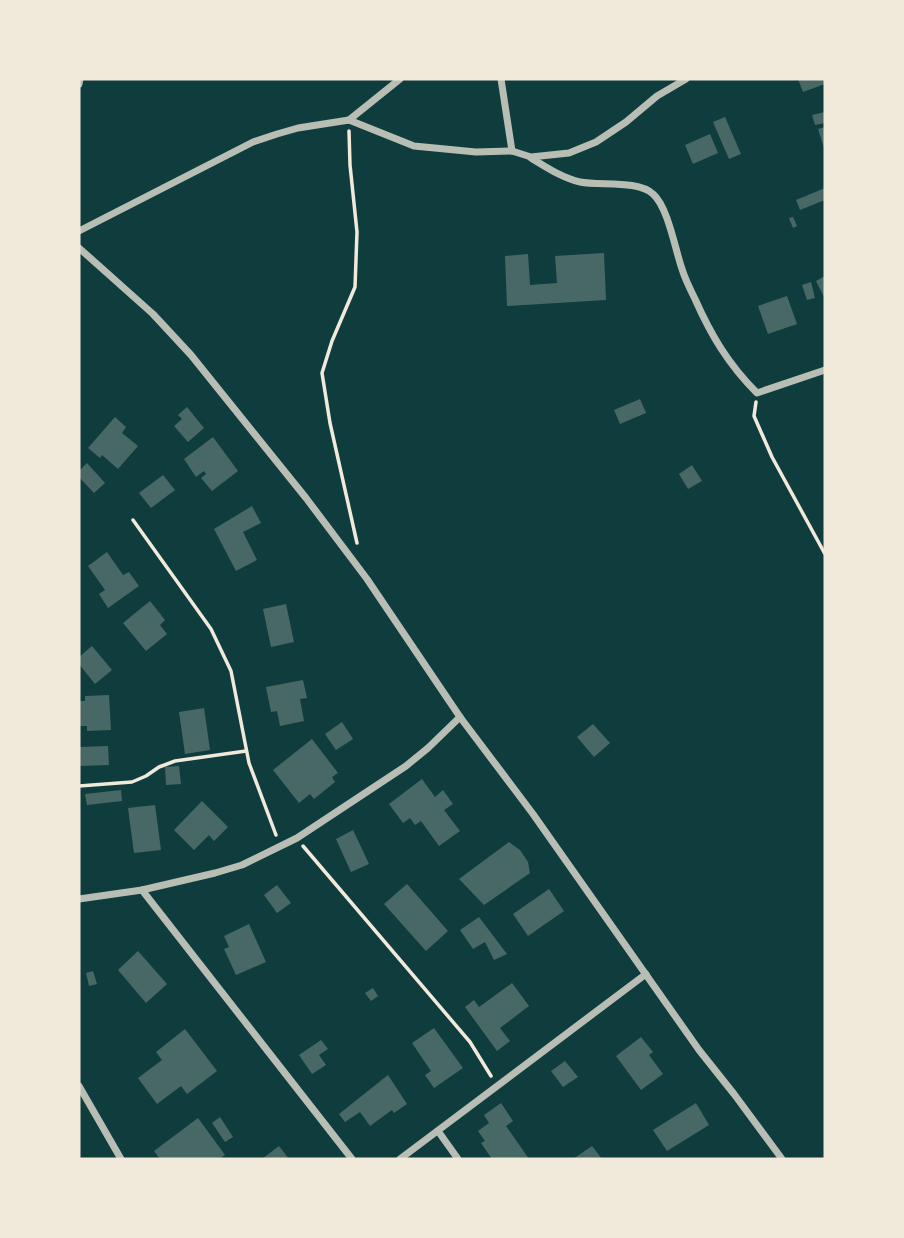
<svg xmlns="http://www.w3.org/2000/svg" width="904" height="1238" font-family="Roboto,sans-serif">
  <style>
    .building { fill: #486865 }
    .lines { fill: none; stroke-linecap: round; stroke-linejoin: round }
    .path { stroke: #f1e9da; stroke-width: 3.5 }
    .minor { stroke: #b8beb3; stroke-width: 7 }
  </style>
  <rect width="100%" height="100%" fill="#0f3d3e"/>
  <!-- building -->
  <g class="building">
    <path d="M798 79H825V84L803 92Z"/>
    <path d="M825 112V123L815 125 812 115Z"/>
    <path d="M725 117 741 154 729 159 713 122Z"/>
    <path d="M825 127V151L818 129Z"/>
    <path d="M710 134 718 153 693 164 685 145Z"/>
    <path d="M825 188V200L800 210 796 200Z"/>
    <path d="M793 217 797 226 793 228 789 218Z"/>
    <path d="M604 253 606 300 507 306 505 256 528 254 530 285 557 283 555 256Z"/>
    <path d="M825 276V299L816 281Z"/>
    <path d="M811 282 815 298 807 300 802 285Z"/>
    <path d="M787 296 797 324 768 334 758 306Z"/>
    <path d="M640 399 646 413 620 424 614 410Z"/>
    <path d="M187 407 204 428 188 442 174 426 182 419 178 415Z"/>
    <path d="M115 417 126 427 122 433 138 446 118 469 102 455 100 458 88 448Z"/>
    <path d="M213 437 238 471 212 491 201 478 206 474 204 471 196 477 184 459Z"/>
    <path d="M87 463 105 483 94 493 79 477V471Z"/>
    <path d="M692 465 702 481 688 489 679 474Z"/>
    <path d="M163 475 175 490 151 508 139 493Z"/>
    <path d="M252 506 261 523 243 532 257 560 236 571 214 529Z"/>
    <path d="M107 552 123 575 129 572 139 586 108 608 99 594 105 590 88 566Z"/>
    <path d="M150 601 165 620 160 625 167 634 146 651 123 623Z"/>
    <path d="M286 604 294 642 271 647 263 609Z"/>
    <path d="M92 646 112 670 95 684 79 664V657Z"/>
    <path d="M303 680 307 698 300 699 304 721 280 726 277 711 271 712 266 687Z"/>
    <path d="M109 695 111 730 87 731V726H79V701H85V696Z"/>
    <path d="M204 708 210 750 185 754 179 712Z"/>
    <path d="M342 722 353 739 336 750 325 734Z"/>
    <path d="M593 724 610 743 594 757 577 737Z"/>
    <path d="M312 739 338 773 332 777 335 782 314 799 310 794 299 803 273 770Z"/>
    <path d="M108 746 109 765 79 766V747Z"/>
    <path d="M179 766 181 784 166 785 165 767Z"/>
    <path d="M422 779 435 797 443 790 453 804 444 810 460 831 439 846 421 821 415 825 410 818 403 823 389 804Z"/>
    <path d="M121 790 122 801 87 805 85 794Z"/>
    <path d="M202 801 228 827 214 841 209 835 194 850 174 830Z"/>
    <path d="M155 805 161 850 134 853 128 808Z"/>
    <path d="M353 830 369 864 351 872 336 839Z"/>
    <path d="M509 842 520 850 528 862 530 873 484 905 459 879Z"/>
    <path d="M407 884 448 931 426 951 384 904Z"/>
    <path d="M277 885 291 903 277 913 264 895Z"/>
    <path d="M549 889 564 911 528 936 513 914Z"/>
    <path d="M479 917 507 954 494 960 485 942 473 949 460 930Z"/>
    <path d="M249 924 266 962 236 975 224 949 229 947 224 936Z"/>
    <path d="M138 951 167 984 146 1003 118 970Z"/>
    <path d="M93 971 97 984 89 986 86 973Z"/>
    <path d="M512 983 529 1006 500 1028 510 1041 497 1051 465 1007 474 1000 479 1007Z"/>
    <path d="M373 988 378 996 371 1001 365 993Z"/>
    <path d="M434 1028 463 1068 434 1088 425 1075 431 1071 412 1043Z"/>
    <path d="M185 1029 217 1071 187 1094 181 1086 157 1104 138 1078 162 1060 156 1052Z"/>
    <path d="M641 1037 653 1052 649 1055 663 1074 641 1090 616 1056Z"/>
    <path d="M321 1040 328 1049 319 1055 326 1065 312 1074 299 1055Z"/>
    <path d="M565 1061 578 1077 563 1087 551 1071Z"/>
    <path d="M388 1075 407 1104 394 1113 392 1110 370 1126 360 1112 345 1122 339 1114Z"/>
    <path d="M501 1103 513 1121 506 1126 529 1159H492L481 1143 485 1141 478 1131 489 1123 484 1115Z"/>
    <path d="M696 1103 709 1125 667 1151 653 1130Z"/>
    <path d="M220 1117 233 1137 225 1142 212 1123Z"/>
    <path d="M198 1118 225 1155 219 1159H160L154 1151Z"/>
    <path d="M279 1146 289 1159H262Z"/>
    <path d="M592 1146 602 1159H573Z"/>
  </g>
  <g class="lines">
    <!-- path -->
    <g class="path">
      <path d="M349 131 350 165 357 232 355 287 332 341 322 373 330 423 357 543"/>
      <path d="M756 402 754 416 772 457 825 554"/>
      <path d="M133 520 211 629 231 671 249 763 276 835"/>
      <path d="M79 786 132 782 146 776 159 767 175 761 246 751"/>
      <path d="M303 846 470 1042 491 1076"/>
    </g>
    <!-- minor -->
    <g class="minor">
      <path d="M501 79 512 151"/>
      <path d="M79 84 80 79"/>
      <path d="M349 120 400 79"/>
      <path d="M531 158C546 167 562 178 580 182 600 186 638 180 653 194 668 207 675 249 682 269 685 279 690 289 695 299 711 335 728 364 757 393L825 370"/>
      <path d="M79 231 253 142 277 134 298 128 349 120 414 146 476 152 512 151 531 157 569 153 596 142 626 122 657 96 686 79"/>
      <path d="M79 248 153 314 191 355 306 498 367 579 460 717 533 814 699 1050 734 1094 782 1159"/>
      <path d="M142 890 352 1159"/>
      <path d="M79 899 142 890 215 873 242 865 297 838 406 766 428 748 460 717"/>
      <path d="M79 1086 121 1159"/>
      <path d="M438 1131 458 1159"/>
      <path d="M400 1159 646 974"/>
    </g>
  </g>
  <!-- border -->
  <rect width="904" height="1238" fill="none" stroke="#f1e9da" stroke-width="161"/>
</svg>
